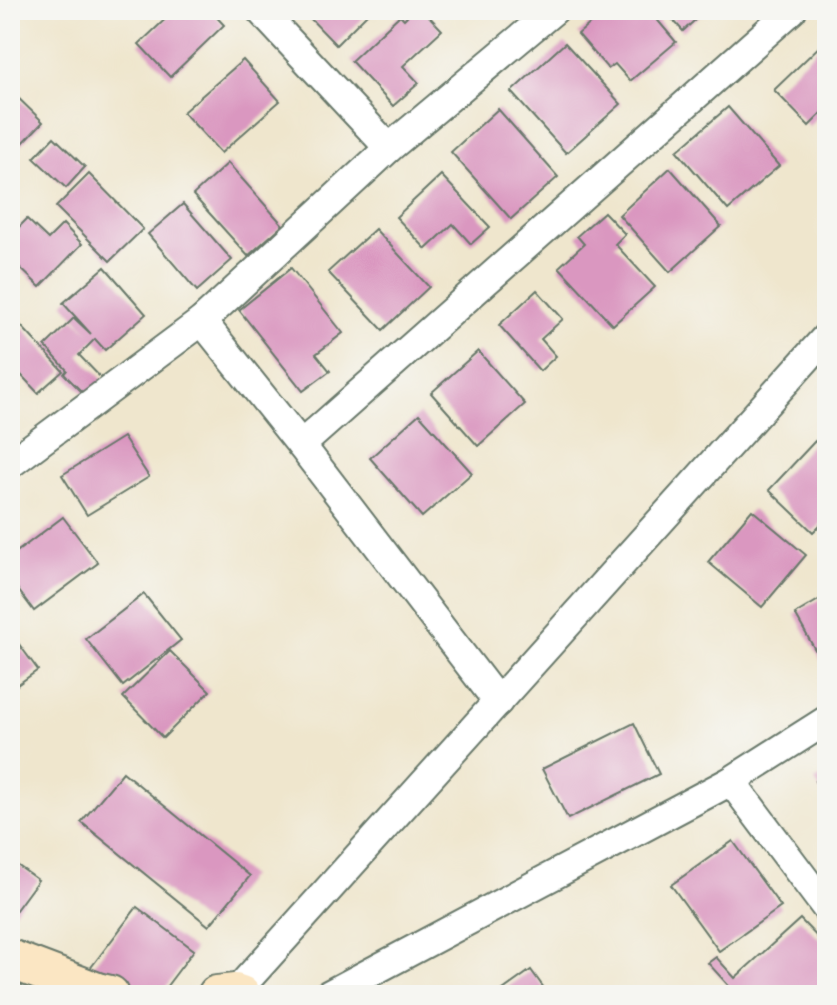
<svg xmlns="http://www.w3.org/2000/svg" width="837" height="1005" font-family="Mynerve,sans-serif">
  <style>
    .building { fill: #da97c0 }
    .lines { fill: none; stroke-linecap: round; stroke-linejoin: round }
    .minor-casing { stroke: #68786a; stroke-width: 32 }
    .secondary-casing { stroke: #68786a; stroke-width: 42 }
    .minor { stroke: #fff; stroke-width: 28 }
    .secondary { stroke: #fbe6c3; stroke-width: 38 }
  </style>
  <rect width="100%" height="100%" fill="#f6f6f2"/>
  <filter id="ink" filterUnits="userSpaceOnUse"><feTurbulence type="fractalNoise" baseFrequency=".0125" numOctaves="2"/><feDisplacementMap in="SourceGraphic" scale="16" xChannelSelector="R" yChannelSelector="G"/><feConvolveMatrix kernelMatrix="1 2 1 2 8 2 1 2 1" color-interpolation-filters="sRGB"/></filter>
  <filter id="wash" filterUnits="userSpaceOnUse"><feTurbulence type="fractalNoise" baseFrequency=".006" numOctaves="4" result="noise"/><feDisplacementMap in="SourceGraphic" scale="32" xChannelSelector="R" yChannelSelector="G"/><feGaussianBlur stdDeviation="1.8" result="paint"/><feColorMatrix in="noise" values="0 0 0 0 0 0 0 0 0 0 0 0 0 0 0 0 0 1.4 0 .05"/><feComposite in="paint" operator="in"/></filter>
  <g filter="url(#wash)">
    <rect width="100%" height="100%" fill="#efe6cd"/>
    <g id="blocks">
      <!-- building -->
      <g class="building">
        <path d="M175 10H210L224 25 170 77 139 44Z"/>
        <path d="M302 10H371L336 45Z"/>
        <path d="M413 10H423L442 30 403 66 419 83 393 106 351 61 400 15 404 19Z"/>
        <path d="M606 10H649L676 42 630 81 615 64 608 69 578 34Z"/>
        <path d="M664 10H706L683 31Z"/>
        <path d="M827 39V108L809 126 774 90Z"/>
        <path d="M565 43 621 104 566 153 511 92Z"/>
        <path d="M243 60 280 101 221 153 183 112Z"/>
        <path d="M10 90 43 122 20 146 10 135Z"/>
        <path d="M728 107 779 166 728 210 677 151Z"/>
        <path d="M498 109 558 177 511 219 451 152Z"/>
        <path d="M54 137 85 167 66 188 34 158Z"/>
        <path d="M228 163 283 225 248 256 193 195Z"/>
        <path d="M670 168 721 226 670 272 619 215Z"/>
        <path d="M89 174 143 229 110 261 56 207Z"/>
        <path d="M441 175 490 227 471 244 453 224 426 249 396 217Z"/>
        <path d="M183 204 232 260 197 291 148 234Z"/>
        <path d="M604 212 625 234 615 244 655 287 613 325 559 267 584 244 577 236Z"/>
        <path d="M27 219 48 239 63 224 82 244 40 287 10 258V236Z"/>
        <path d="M375 229 429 287 383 330 328 272Z"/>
        <path d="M105 267 146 314 105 350 95 339 79 355 105 382 88 398 64 374 67 370 45 346 74 318 91 334 63 303Z"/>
        <path d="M291 268 343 333 316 354 330 371 303 391 239 310Z"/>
        <path d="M537 290 563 319 541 339 556 356 540 371 499 325Z"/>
        <path d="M10 314 63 371 38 393 10 363Z"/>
        <path d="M478 351 525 404 478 446 431 393Z"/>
        <path d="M419 414 472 473 422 517 370 458Z"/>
        <path d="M123 437 149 477 87 515 62 475Z"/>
        <path d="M815 441 827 453V518L813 532 769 490Z"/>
        <path d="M752 510 806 555 762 607 708 562Z"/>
        <path d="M63 517 98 563 34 611 10 579V557Z"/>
        <path d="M144 594 181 640 123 686 86 639Z"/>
        <path d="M827 595V671L795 614Z"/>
        <path d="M10 632 38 670 10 690Z"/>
        <path d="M170 651 210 691 163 738 123 697Z"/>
        <path d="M634 723 659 774 568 819 542 769Z"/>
        <path d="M123 772 250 876 209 926 81 822Z"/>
        <path d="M827 774V802L815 781Z"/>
        <path d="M733 841 781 907 719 951 671 885Z"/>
        <path d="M10 860 38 880 10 918Z"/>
        <path d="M137 907 194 950 160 995 113 988 89 970Z"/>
        <path d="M800 919 827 947V987L818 995H737L708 963 716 957 735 978Z"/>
        <path d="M531 970 549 995H496Z"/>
      </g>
    </g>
  </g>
  <g filter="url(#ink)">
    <use href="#blocks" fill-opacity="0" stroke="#68786a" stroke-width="2"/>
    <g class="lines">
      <!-- minor casing -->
      <g class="minor-casing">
        <g id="minor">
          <path d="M260 10 389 148"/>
          <path d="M202 321 301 445 498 702"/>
          <path d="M301 445 792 10"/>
          <path d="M10 464 202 321 389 148 554 10"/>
          <path d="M731 781 827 909"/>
          <path d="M235 993 827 336"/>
          <path d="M328 995 731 781 827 720"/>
        </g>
      </g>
      <!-- secondary casing -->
      <g class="secondary-casing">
        <g id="secondary">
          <path d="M10 959 97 992 110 995"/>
          <path d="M217 995 235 993 241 995"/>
        </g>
      </g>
      <!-- minor -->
      <use href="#minor" class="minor"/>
      <!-- secondary -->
      <use href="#secondary" class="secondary"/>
    </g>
  </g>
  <!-- margin -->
  <rect width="837" height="1005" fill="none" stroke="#f6f6f2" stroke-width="40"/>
</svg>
